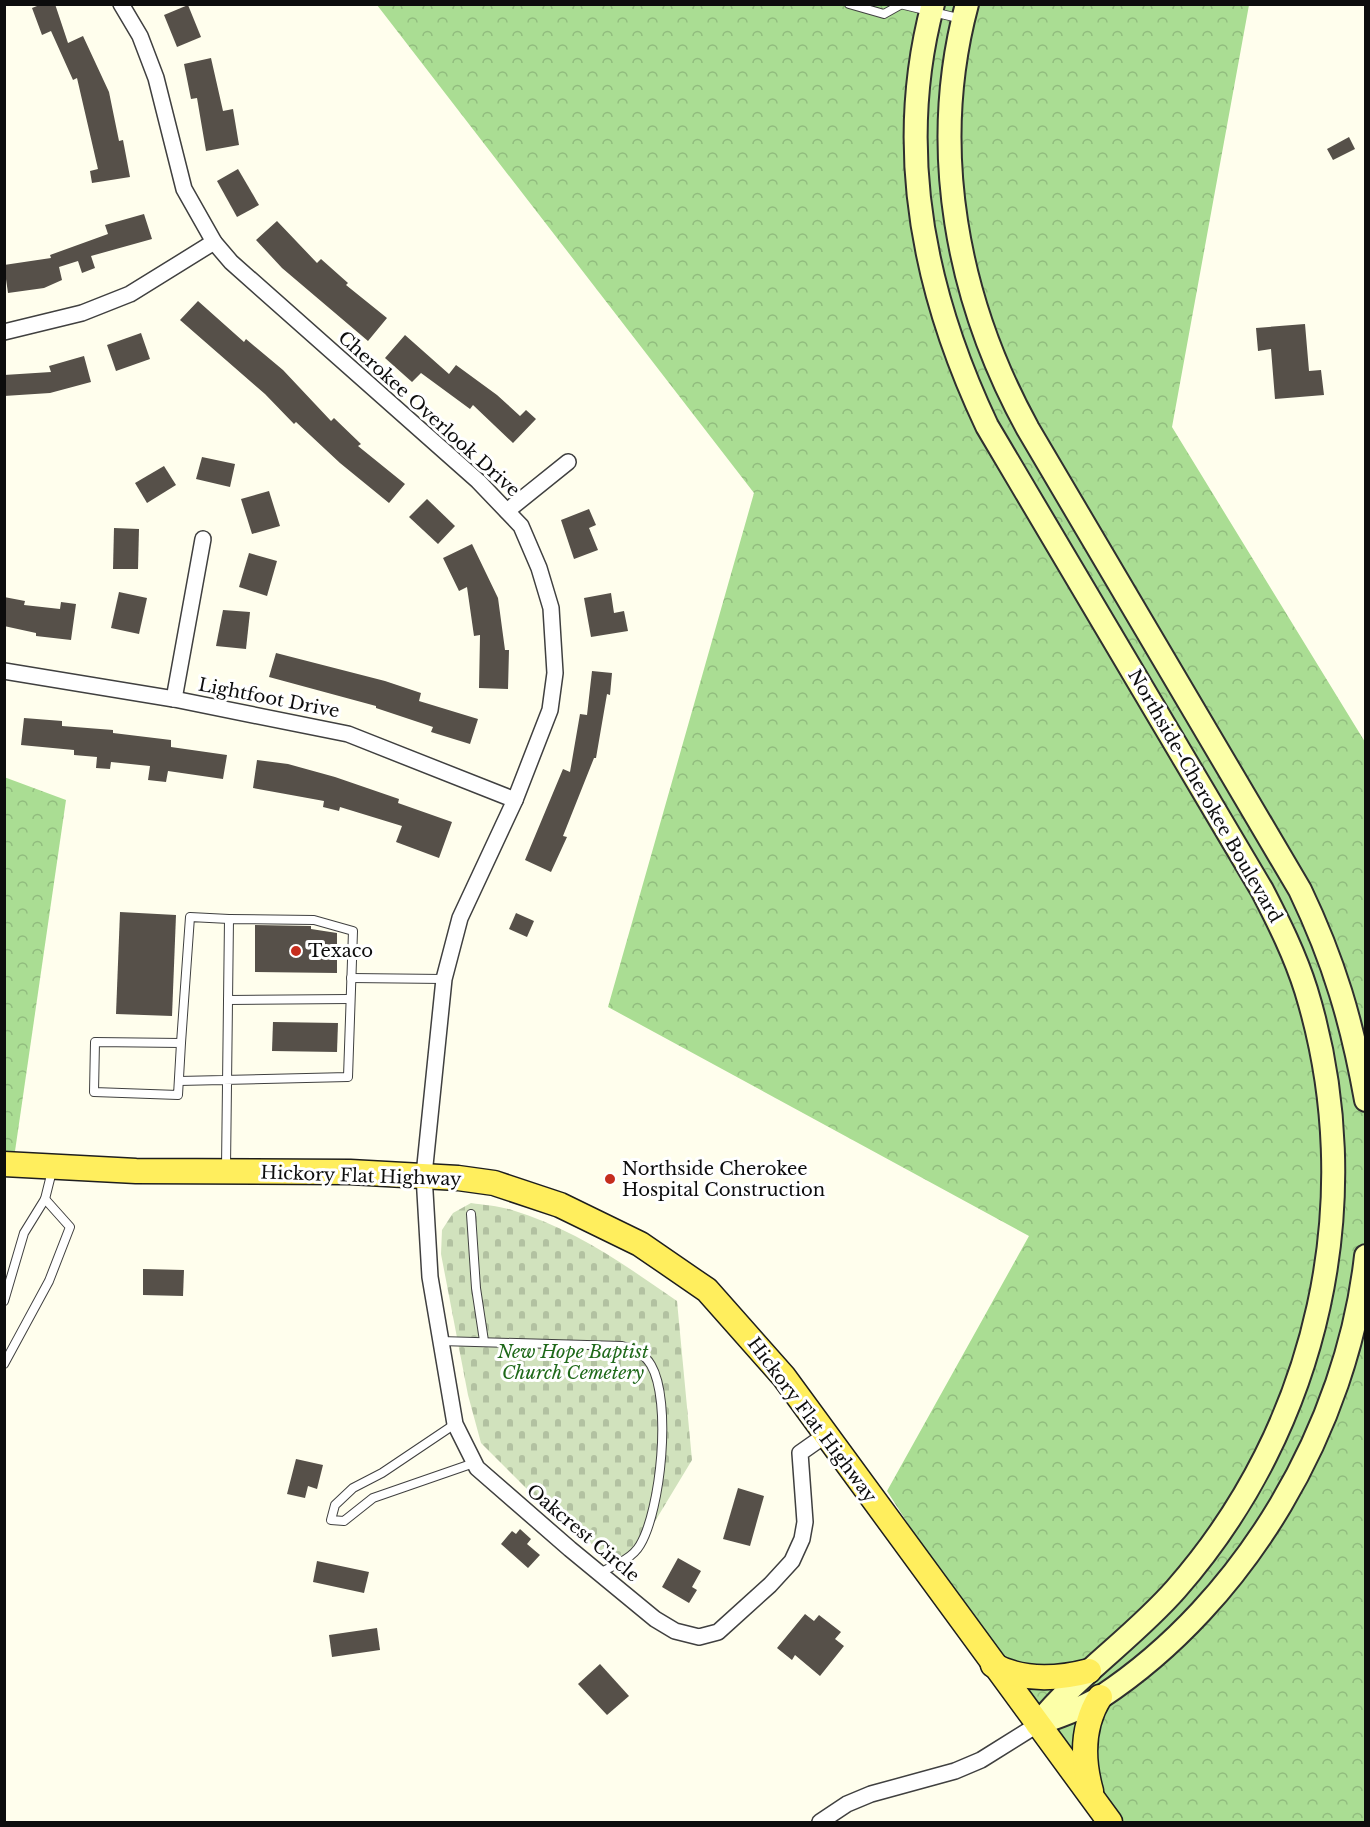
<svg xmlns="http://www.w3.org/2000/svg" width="1370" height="1827" font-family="'Libre Baskerville',serif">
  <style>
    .forest { fill: url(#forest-crowns) }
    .cemetery { fill: url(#cemetery-stones) }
    .building { fill: #565049 }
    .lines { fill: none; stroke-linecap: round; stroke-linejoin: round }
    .lane-casing { stroke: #404040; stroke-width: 10 }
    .street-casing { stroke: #404040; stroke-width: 18 }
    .secondary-casing { stroke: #2f2f2f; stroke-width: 26 }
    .primary-casing { stroke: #1e1e1e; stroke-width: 27 }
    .lane { stroke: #fff; stroke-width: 8 }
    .street { stroke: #fff; stroke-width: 15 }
    .secondary { stroke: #fcffa8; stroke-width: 22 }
    .primary { stroke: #ffee5d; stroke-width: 24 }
    .poi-dot { fill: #c52d1d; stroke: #fff; stroke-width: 2 }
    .labels { text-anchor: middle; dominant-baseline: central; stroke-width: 6; stroke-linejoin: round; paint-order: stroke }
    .street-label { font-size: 18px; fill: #0d0d0d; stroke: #fff }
    .poi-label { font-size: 18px; fill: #0d0d0d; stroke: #fff; text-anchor: start }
    .park-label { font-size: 18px; font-style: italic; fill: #1f691a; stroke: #fff }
  </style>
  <defs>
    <pattern id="forest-crowns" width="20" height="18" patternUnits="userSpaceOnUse" patternTransform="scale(1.5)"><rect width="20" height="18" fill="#aadd93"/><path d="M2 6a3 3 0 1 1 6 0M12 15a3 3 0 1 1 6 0" fill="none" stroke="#91bc7e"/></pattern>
    <pattern id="cemetery-stones" width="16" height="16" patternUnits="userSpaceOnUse" patternTransform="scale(1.5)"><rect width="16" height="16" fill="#d1e2bd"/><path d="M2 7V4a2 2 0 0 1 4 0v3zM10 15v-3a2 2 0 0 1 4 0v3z" fill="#b2c1a1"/></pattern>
  </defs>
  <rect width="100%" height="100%" fill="#fffeed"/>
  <!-- forest -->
  <g class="forest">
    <path d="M377 5H1249L1172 427 1365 742V1822H1116L1037 1725 887 1491 1029 1236 608 1007 754 493Z"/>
    <path d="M4 777 66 800 13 1165 4 1164Z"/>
  </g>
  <!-- cemetery -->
  <path class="cemetery" d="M471 1203C484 1205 499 1206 512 1210 573 1228 625 1265 677 1301L692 1460 625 1571 540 1502 481 1443 468 1395 441 1254 442 1230 453 1213Z"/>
  <!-- building -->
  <g class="building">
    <path d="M42 4H55L68 43 83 36 109 92 119 141 123 140 130 177 92 183 90 171 98 169 77 78 73 80 51 31 42 35 32 8Z"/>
    <path d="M188 5 201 37 177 47 164 15Z"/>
    <path d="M211 58 223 111 233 109 239 145 206 151 197 98 191 99 184 64Z"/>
    <path d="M1349 137 1355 149 1333 160 1327 149Z"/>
    <path d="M238 169 259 205 237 217 217 181Z"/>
    <path d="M144 214 152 239 91 256 95 268 82 273 78 261 59 267 62 280 44 288 8 293 4 265 51 258 50 255 108 234 105 225Z"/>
    <path d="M277 221 317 263 321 259 348 283 346 285 387 318 368 341 282 268 256 240Z"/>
    <path d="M198 301 244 342 246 339 283 370 331 421 334 418 361 444 358 446 405 484 389 503 340 463 296 422 294 424 265 394 180 320Z"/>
    <path d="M1305 324 1309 371 1321 370 1324 395 1275 399 1271 349 1258 351 1256 328Z"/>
    <path d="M141 333 150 359 116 371 107 345Z"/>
    <path d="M405 335 449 374 456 365 497 395 520 416 526 410 536 419 513 443 473 405 470 409 421 373 412 382 385 358Z"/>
    <path d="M84 356 91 382 50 393 4 396V375L51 372 49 366Z"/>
    <path d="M202 457 235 464 230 487 196 479Z"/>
    <path d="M164 466 176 485 147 503 135 483Z"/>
    <path d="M269 491 280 526 252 534 241 499Z"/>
    <path d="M427 499 455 526 438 544 409 517Z"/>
    <path d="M589 509 596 525 589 528 598 550 574 559 561 520Z"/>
    <path d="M114 528 139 529 138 569H113Z"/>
    <path d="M472 544 498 598 505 650H509L508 689 479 688 480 635 474 636 467 587 459 591 443 558Z"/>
    <path d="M249 553 277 561 267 596 239 587Z"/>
    <path d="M119 592 147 598 139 634 111 628Z"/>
    <path d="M611 593 614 613 624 611 628 631 591 637 584 598Z"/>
    <path d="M4 597 25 601 24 605 60 609 61 602 76 604 71 640 36 636V633L4 626Z"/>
    <path d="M223 610 250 612 246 649 216 646Z"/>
    <path d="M276 653 385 681 421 693 419 701 478 719 470 744 431 732 433 727 376 708V706L269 677Z"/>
    <path d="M592 671 612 673 610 695 607 694 596 758H594L563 836 567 837 551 872 525 860 563 769 570 772 580 714 587 715Z"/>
    <path d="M24 718 62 721V726L113 730V733L171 740V747L227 755 223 779 168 771 166 782 148 780 150 766 111 762 110 769 96 768 97 757 74 755V750L21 745Z"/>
    <path d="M257 760 288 764 335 777 399 799 398 803 452 822 439 858 396 842 402 826 340 807 339 811 323 807 324 801 253 788Z"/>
    <path d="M120 912 176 915 172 1016 116 1014Z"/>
    <path d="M516 913 534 921 527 937 509 929Z"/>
    <path d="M255 925 311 926V929L337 933V973L255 972Z"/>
    <path d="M273 1022 338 1023 337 1052 272 1051Z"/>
    <path d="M143 1269 184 1270 183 1296 143 1295Z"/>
    <path d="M296 1459 323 1465 317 1489 308 1486 305 1498 287 1494Z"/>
    <path d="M738 1488 764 1496 750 1546 723 1539Z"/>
    <path d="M520 1529 531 1539 527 1544 540 1555 528 1568 501 1544 512 1531 516 1534Z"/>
    <path d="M678 1558 701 1571 692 1587 697 1590 689 1603 662 1587Z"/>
    <path d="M317 1561 369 1572 364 1593 313 1582Z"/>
    <path d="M805 1614 814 1621 819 1615 841 1632 835 1639 844 1646 820 1676 795 1655 792 1660 777 1648Z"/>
    <path d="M377 1628 380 1650 332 1657 329 1635Z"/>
    <path d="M600 1664 629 1696 607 1715 578 1684Z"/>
  </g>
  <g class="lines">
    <!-- lane casing -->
    <g class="lane-casing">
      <g id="lane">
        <path d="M849 4 884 14 900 5"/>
        <path d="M900 4 962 19"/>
        <path d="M351 978 444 979"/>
        <path d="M228 1000 350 999"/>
        <path d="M181 1043 178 1095 94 1092 95 1042 181 1043 190 917 229 919"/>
        <path d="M179 1081 348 1077 353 931 314 920 229 919 226 1167"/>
        <path d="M471 1214 476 1288 484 1341"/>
        <path d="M4 1301 24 1233 45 1199 52 1171"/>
        <path d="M440 1341 622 1346C634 1349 644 1353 651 1365 672 1401 661 1510 640 1545 632 1559 613 1566 599 1573"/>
        <path d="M4 1364 49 1281 70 1227 45 1199"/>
        <path d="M455 1424 382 1473 353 1488 335 1505 331 1520 344 1521 373 1498 474 1463"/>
      </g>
    </g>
    <!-- street casing -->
    <g class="street-casing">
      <g id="street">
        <path d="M121 4 140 36 156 78 184 189 214 242 231 262 478 481 521 526 539 568 551 608 555 673 550 710 515 800 460 918 444 979 424 1175 430 1277 455 1424 477 1468 570 1549 655 1619 675 1631 699 1637 718 1632 770 1585 792 1561 802 1539 805 1522 800 1453 827 1434"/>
        <path d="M4 332 82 313 130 294 214 242"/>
        <path d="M507 511 568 462"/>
        <path d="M4 671 174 699 348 734 515 800"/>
        <path d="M174 699 203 539"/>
        <path d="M820 1822 847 1804 871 1794 955 1771 981 1760 1037 1725"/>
      </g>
    </g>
    <!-- secondary casing -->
    <g class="secondary-casing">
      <g id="secondary">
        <path d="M933 4C894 150 924 293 987 426L1262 890C1279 923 1295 955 1306 990 1370 1198 1319 1426 1176 1589 1133 1638 1078 1674 1037 1725"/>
        <path d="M967 4C928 149 957 300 1028 429L1300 890C1334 961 1352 1022 1366 1100"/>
        <path d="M1038 1724C1059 1716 1082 1709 1101 1697 1246 1601 1347 1427 1366 1256"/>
      </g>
    </g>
    <!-- primary casing -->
    <g class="primary-casing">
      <g id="primary">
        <path d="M4 1164 136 1171 350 1172 458 1178 494 1183 560 1205 640 1244 707 1290 784 1377 1110 1822"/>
        <path d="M993 1665C1022 1681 1058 1679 1089 1671"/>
        <path d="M1091 1791C1082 1759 1082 1726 1100 1697"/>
      </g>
    </g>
    <!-- lane -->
    <use href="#lane" class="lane"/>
    <!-- street -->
    <use href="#street" class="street"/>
    <!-- secondary -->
    <use href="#secondary" class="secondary"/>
    <!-- primary -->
    <use href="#primary" class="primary"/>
  </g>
  <!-- markers -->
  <g class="poi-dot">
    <circle cx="296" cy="951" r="6"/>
    <circle cx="610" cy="1179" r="6"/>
  </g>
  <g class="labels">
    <!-- street labels -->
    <g class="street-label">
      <text transform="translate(429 414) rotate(42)">Cherokee Overlook Drive</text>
      <text transform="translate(269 698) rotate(11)">Lightfoot Drive</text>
      <text transform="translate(1205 796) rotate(60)">Northside-Cherokee Boulevard</text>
      <text transform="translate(361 1176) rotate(2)">Hickory Flat Highway</text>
      <text transform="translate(812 1420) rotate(53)">Hickory Flat Highway</text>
      <text transform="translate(583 1533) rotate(40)">Oakcrest Circle</text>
    </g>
    <!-- poi labels -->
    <g class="poi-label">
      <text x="308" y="951">Texaco</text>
      <text x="622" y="1169">Northside Cherokee<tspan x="622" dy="21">Hospital Construction</tspan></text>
    </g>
    <!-- park labels -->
    <g class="park-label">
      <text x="573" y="1352">New Hope Baptist<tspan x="573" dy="21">Church Cemetery</tspan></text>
    </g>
  </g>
  <!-- border -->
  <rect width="1370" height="1827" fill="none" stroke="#0d0d0d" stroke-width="12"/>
</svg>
